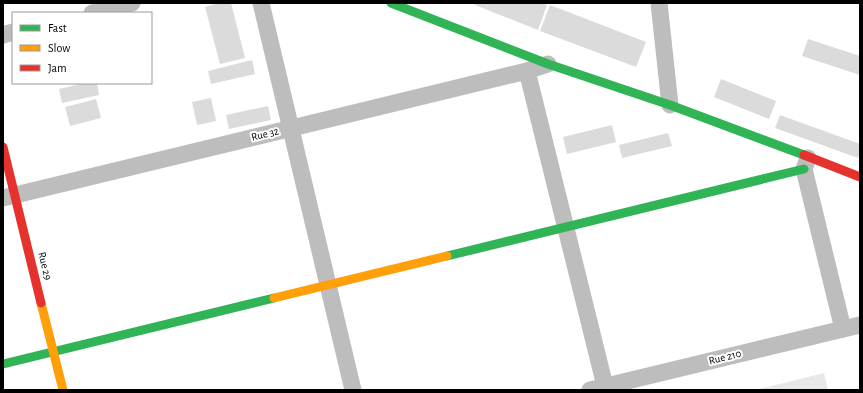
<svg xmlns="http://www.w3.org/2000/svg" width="863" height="393" font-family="'Alegreya Sans',sans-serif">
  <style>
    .green { fill: #e8e8e8 }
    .building { fill: #dbdbdb }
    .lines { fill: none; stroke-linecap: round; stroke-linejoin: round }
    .street { stroke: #bdbdbd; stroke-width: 17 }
    .fast { stroke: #30b455; stroke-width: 9 }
    .slow { stroke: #ff9f0a; stroke-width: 9 }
    .jam { stroke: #e5322d; stroke-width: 9 }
    .labels { text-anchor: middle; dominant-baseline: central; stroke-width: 4; stroke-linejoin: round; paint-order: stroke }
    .street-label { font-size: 11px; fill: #000; stroke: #fff }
  </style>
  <rect width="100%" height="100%" fill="#fff"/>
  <!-- green -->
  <path class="green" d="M824 373 828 390H755Z"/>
  <!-- building -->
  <g class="building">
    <path d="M219 3H231L245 58 220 64 205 7Z"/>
    <path d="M475 3H541L547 5 538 30 475 5Z"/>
    <path d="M550 5 646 42 636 67 540 31Z"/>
    <path d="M808 39 860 56V75L802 56Z"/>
    <path d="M252 60 255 74 211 84 208 71Z"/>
    <path d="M721 79 776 101 769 119 714 97Z"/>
    <path d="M85 83H97L99 95 62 103 59 89Z"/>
    <path d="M211 98 216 121 197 125 192 102Z"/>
    <path d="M96 99 101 118 70 126 65 107Z"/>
    <path d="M268 106 271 120 229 129 226 115Z"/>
    <path d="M780 115 860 144V153L858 158 775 128Z"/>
    <path d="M612 125 616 142 567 154 563 137Z"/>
    <path d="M668 133 672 146 622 158 619 145Z"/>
  </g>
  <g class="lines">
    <!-- street -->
    <g class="street">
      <path d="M261 3 353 390"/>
      <path d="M659 3 670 105"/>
      <path d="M92 13 132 3"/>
      <path d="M3 35 13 32"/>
      <path d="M527 71 605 386"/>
      <path d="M808 158 804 169 843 329"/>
      <path d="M3 198 527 71 548 64"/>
      <path d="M590 390 860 325"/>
    </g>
    <!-- fast -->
    <g class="fast">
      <path d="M391 3 548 64 670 105 804 155"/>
      <path d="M447 256 804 169"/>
      <path d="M3 364 274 298"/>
    </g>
    <!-- slow -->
    <g class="slow">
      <path d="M274 298 447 256"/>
      <path d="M41 303 63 390"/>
    </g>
    <!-- jam -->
    <g class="jam">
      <path d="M3 147 41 303"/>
      <path d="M804 155 860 177"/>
    </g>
  </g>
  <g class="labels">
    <!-- street labels -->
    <g class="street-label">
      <text transform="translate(265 134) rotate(-14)">Rue 32</text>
      <text transform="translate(45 266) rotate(76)">Rue 29</text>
      <text transform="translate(725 357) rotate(-14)">Rue 210</text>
    </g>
  </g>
  <!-- border -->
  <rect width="863" height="393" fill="none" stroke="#000000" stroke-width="8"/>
  <!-- legend -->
  <rect x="12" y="12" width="140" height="72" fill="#ffffff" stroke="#999999"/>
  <rect x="20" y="25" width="20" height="6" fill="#30b455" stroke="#999999"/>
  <text x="48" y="32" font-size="12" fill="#000000">Fast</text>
  <rect x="20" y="45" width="20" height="6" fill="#ff9f0a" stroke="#999999"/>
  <text x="48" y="52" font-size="12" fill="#000000">Slow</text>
  <rect x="20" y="65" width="20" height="6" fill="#e5322d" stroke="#999999"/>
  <text x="48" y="72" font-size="12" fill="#000000">Jam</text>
</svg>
